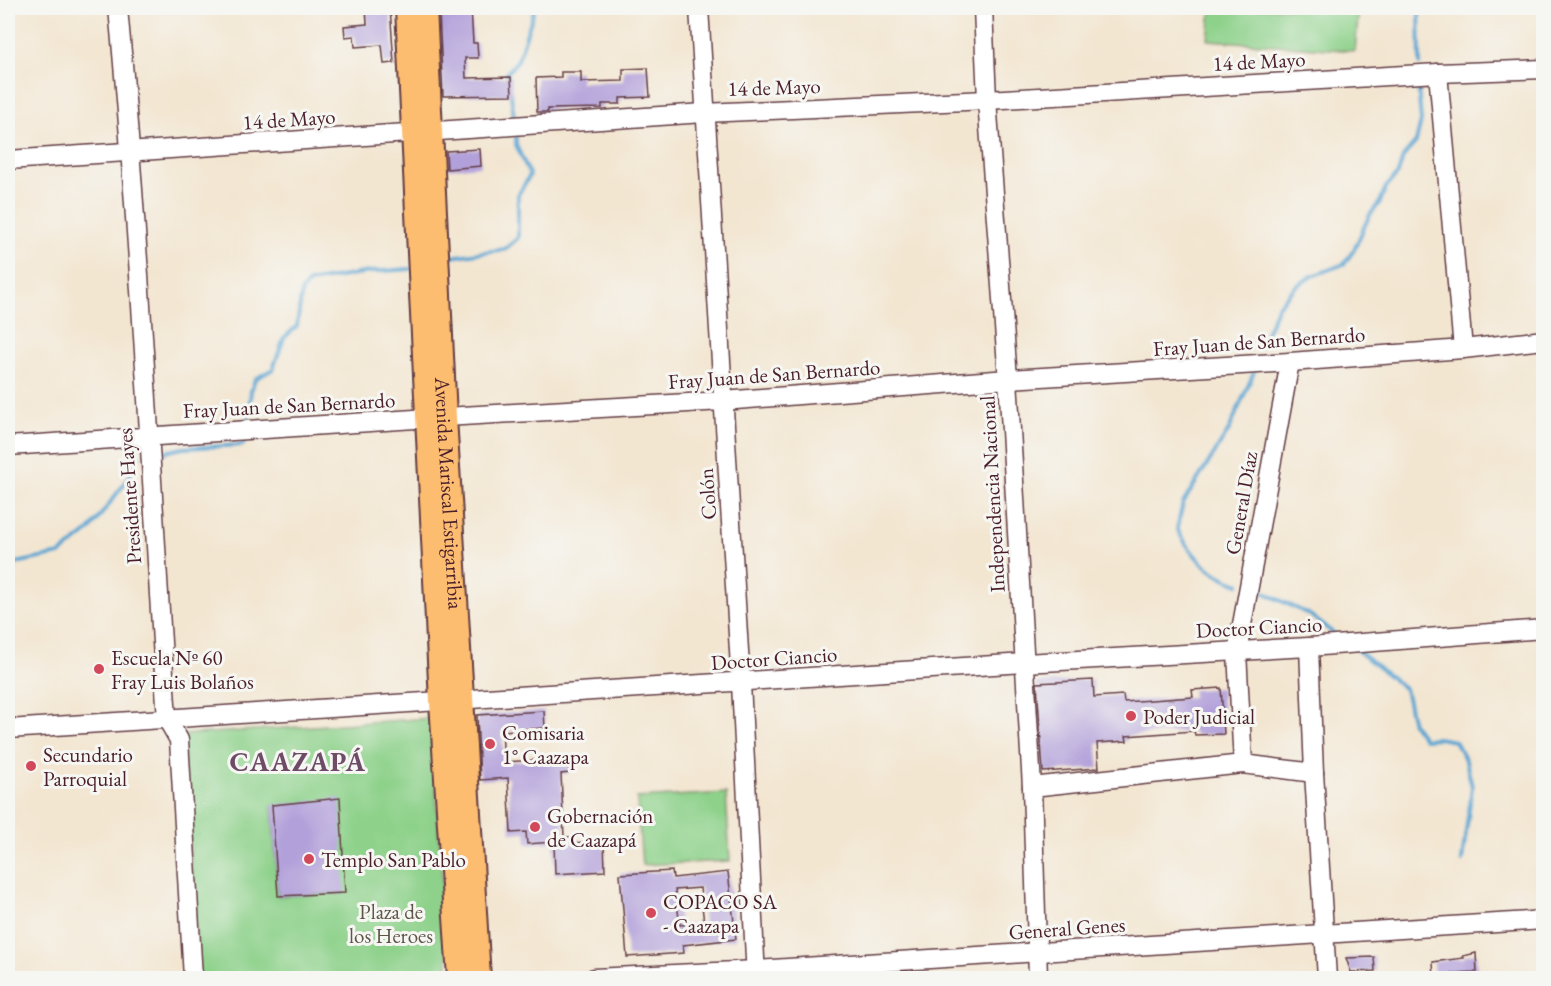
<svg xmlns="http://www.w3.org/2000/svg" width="1551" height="986" font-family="'EB Garamond',serif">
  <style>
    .green { fill: #8dd18a; stroke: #6c785a; stroke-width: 1.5; fill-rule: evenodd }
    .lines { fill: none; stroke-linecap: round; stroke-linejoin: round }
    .stream { stroke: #5aa5d2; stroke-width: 4 }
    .building { fill: #b2a0da; fill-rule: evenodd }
    .minor-casing { stroke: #633d44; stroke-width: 21 }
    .major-casing { stroke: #633d44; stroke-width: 26 }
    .minor { stroke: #fff; stroke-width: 18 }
    .major { stroke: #fcbd6f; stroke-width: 22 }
    .poi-dot { fill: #d1495b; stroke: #f6f6f2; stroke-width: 2 }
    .labels { text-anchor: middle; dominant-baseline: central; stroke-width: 6; stroke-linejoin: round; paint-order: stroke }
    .street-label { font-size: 21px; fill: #4a1f2b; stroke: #f6f6f2 }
    .poi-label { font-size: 21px; fill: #4a1f2b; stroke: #f6f6f2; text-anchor: start }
    .park-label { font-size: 21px; fill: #5e5448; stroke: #f6f6f2 }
    .district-label { font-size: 27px; font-weight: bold; letter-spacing: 1.5px; fill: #6e4c68; stroke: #f6f6f2 }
  </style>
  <rect width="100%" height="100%" fill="#f6f6f2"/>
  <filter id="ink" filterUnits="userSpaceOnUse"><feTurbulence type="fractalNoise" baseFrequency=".0167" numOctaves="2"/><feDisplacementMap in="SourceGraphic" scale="12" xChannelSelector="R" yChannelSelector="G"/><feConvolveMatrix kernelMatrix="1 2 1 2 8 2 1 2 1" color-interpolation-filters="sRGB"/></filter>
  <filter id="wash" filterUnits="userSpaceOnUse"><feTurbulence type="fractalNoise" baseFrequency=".008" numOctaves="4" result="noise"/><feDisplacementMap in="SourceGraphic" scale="24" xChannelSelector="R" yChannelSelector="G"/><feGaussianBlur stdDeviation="1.35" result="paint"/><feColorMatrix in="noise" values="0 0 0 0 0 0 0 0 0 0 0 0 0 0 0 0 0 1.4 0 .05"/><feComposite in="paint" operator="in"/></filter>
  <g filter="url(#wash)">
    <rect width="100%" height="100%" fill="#f3e6d1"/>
    <!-- green -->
    <g class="green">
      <path d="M1211 8H1359L1355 51 1208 40Z"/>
      <path d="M431 718 449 978H199L182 735ZM272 806 344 893 278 896Z"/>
      <path d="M726 793 730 861 642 865 637 798Z"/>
    </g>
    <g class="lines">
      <!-- stream -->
      <g class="stream">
        <path d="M1419 8 1420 64"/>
        <path d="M509 80 507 73 518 60 535 8"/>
        <path d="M510 90 514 116"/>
        <path d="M451 257 505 249 518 238V195L530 175 516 145V137"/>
        <path d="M1260 347 1278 306 1295 287 1312 276 1344 264 1354 250 1369 216 1380 202 1386 187 1398 174 1403 157 1416 142 1421 121 1418 85"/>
        <path d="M248 420 251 391 255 379 273 369 284 338 297 326 302 290 309 282 369 272 410 269"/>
        <path d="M160 453 183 448 243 445 244 441"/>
        <path d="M1239 584C1208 574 1193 557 1177 529L1183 503 1229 430 1254 372"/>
        <path d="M1259 590 1310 615 1337 636"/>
        <path d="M1357 650 1405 689 1413 724 1424 739 1438 738 1455 741 1466 761 1472 787 1462 861"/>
        <path d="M8 665 13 571 16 563 60 554 89 531 130 476 135 457H139"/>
      </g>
    </g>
    <g id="blocks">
      <!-- building -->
      <g class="building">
        <path d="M366 8H390L394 63 384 64 382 45 355 47 354 36 345 37 344 26 367 24Z"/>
        <path d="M454 8H471L473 43H477L478 58H465L466 78 511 77 512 95 443 96 439 12H454Z"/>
        <path d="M648 68 650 97 620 98V104H602V108L548 109V112H537L536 78 561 77V72H581V82L623 81V69Z"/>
        <path d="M480 149 481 166 447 169 446 151Z"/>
        <path d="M1093 680 1094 697 1123 695 1124 702 1193 697 1192 690 1221 688 1224 734 1195 735 1194 731 1126 736 1127 741 1097 743 1099 768 1043 772 1037 683Z"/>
        <path d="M544 711 545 728 502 731 504 762 568 758 569 773 561 774 564 837H570L571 843 604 841 605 871 555 874 554 842 527 844 526 832 511 833 508 778 480 780 477 715Z"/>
        <path d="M340 798 345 893 278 896 272 805Z"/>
        <path d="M672 871 673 878 728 872 736 939 683 945 684 953 627 957 620 874ZM700 888 704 923 680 925 675 890Z"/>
        <path d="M1476 953 1477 972 1452 973V978H1434L1433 962 1464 958 1463 956Z"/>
        <path d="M1374 957 1375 971 1351 972 1346 958Z"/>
      </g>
    </g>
  </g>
  <g filter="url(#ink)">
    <use href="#blocks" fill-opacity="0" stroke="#633d44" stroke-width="1.5"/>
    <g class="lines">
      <!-- minor casing -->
      <g class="minor-casing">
        <g id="minor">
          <path d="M118 8C140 244 151 482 167 719L179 740 193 978"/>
          <path d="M699 8 741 683 756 978"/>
          <path d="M983 8 987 100 1008 379 1032 787 1038 978"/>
          <path d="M1438 73 1463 349"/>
          <path d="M8 160 704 113 987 100 1438 73 1544 69"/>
          <path d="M8 446 445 417 723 401 1008 379 1290 362 1463 349 1544 340"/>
          <path d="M1309 647 1314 773 1327 978"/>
          <path d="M8 729 1025 663 1309 647 1544 629"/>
          <path d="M1243 764 1237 652 1290 362"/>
          <path d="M1032 787 1243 764 1314 773"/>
          <path d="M594 978 756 970 1544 920"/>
        </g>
      </g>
      <!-- major casing -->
      <g class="major-casing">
        <g id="major">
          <path d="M407 8 441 702 459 978"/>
          <path id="s1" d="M425 8 445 417 479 978"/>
        </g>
      </g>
      <!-- minor -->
      <use href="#minor" class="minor"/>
      <!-- major -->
      <use href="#major" class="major"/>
    </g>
  </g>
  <!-- markers -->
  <g class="poi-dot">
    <circle cx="99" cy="669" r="6"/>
    <circle cx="1131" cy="716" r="6"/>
    <circle cx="490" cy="744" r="6"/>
    <circle cx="31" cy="766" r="6"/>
    <circle cx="535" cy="827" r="6"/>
    <circle cx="309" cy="859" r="6"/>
    <circle cx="651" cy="913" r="6"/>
  </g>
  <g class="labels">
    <!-- street labels -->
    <g class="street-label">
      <text transform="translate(1259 61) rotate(-3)">14 de Mayo</text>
      <text transform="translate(774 87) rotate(-2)">14 de Mayo</text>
      <text transform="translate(289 119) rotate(-4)">14 de Mayo</text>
      <text transform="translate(1259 341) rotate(-4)">Fray Juan de San Bernardo</text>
      <text transform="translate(774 374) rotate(-4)">Fray Juan de San Bernardo</text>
      <text transform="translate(289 405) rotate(-3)">Fray Juan de San Bernardo</text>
      <text stroke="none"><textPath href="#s1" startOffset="486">Avenida Mariscal Estigarribia</textPath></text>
      <text transform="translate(707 494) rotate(-94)">Colón</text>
      <text transform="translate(992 494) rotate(-93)">Independencia Nacional</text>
      <text transform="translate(129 496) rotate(-94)">Presidente Hayes</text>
      <text transform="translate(1241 503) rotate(-80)">General Díaz</text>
      <text transform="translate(1259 627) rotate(-3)">Doctor Ciancio</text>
      <text transform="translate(774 658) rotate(-4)">Doctor Ciancio</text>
      <text transform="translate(1067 928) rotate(-4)">General Genes</text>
    </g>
    <!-- poi labels -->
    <g class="poi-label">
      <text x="111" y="657">Escuela Nº 60<tspan x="111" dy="24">Fray Luis Bolaños</tspan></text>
      <text x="1143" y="716">Poder Judicial</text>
      <text x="502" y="732">Comisaria<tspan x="502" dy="24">1° Caazapa</tspan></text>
      <text x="43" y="754">Secundario<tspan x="43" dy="24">Parroquial</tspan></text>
      <text x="547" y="815">Gobernación<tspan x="547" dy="24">de Caazapá</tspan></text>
      <text x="321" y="859">Templo San Pablo</text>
      <text x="663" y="901">COPACO SA<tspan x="663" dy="24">- Caazapa</tspan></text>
    </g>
    <!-- park labels -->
    <g class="park-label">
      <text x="391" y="911">Plaza de<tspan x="391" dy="24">los Heroes</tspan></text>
    </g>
    <!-- district labels -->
    <g class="district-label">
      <text x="298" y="761">CAAZAPÁ</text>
    </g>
  </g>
  <!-- margin -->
  <rect width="1551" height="986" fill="none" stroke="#f6f6f2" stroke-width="30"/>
</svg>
